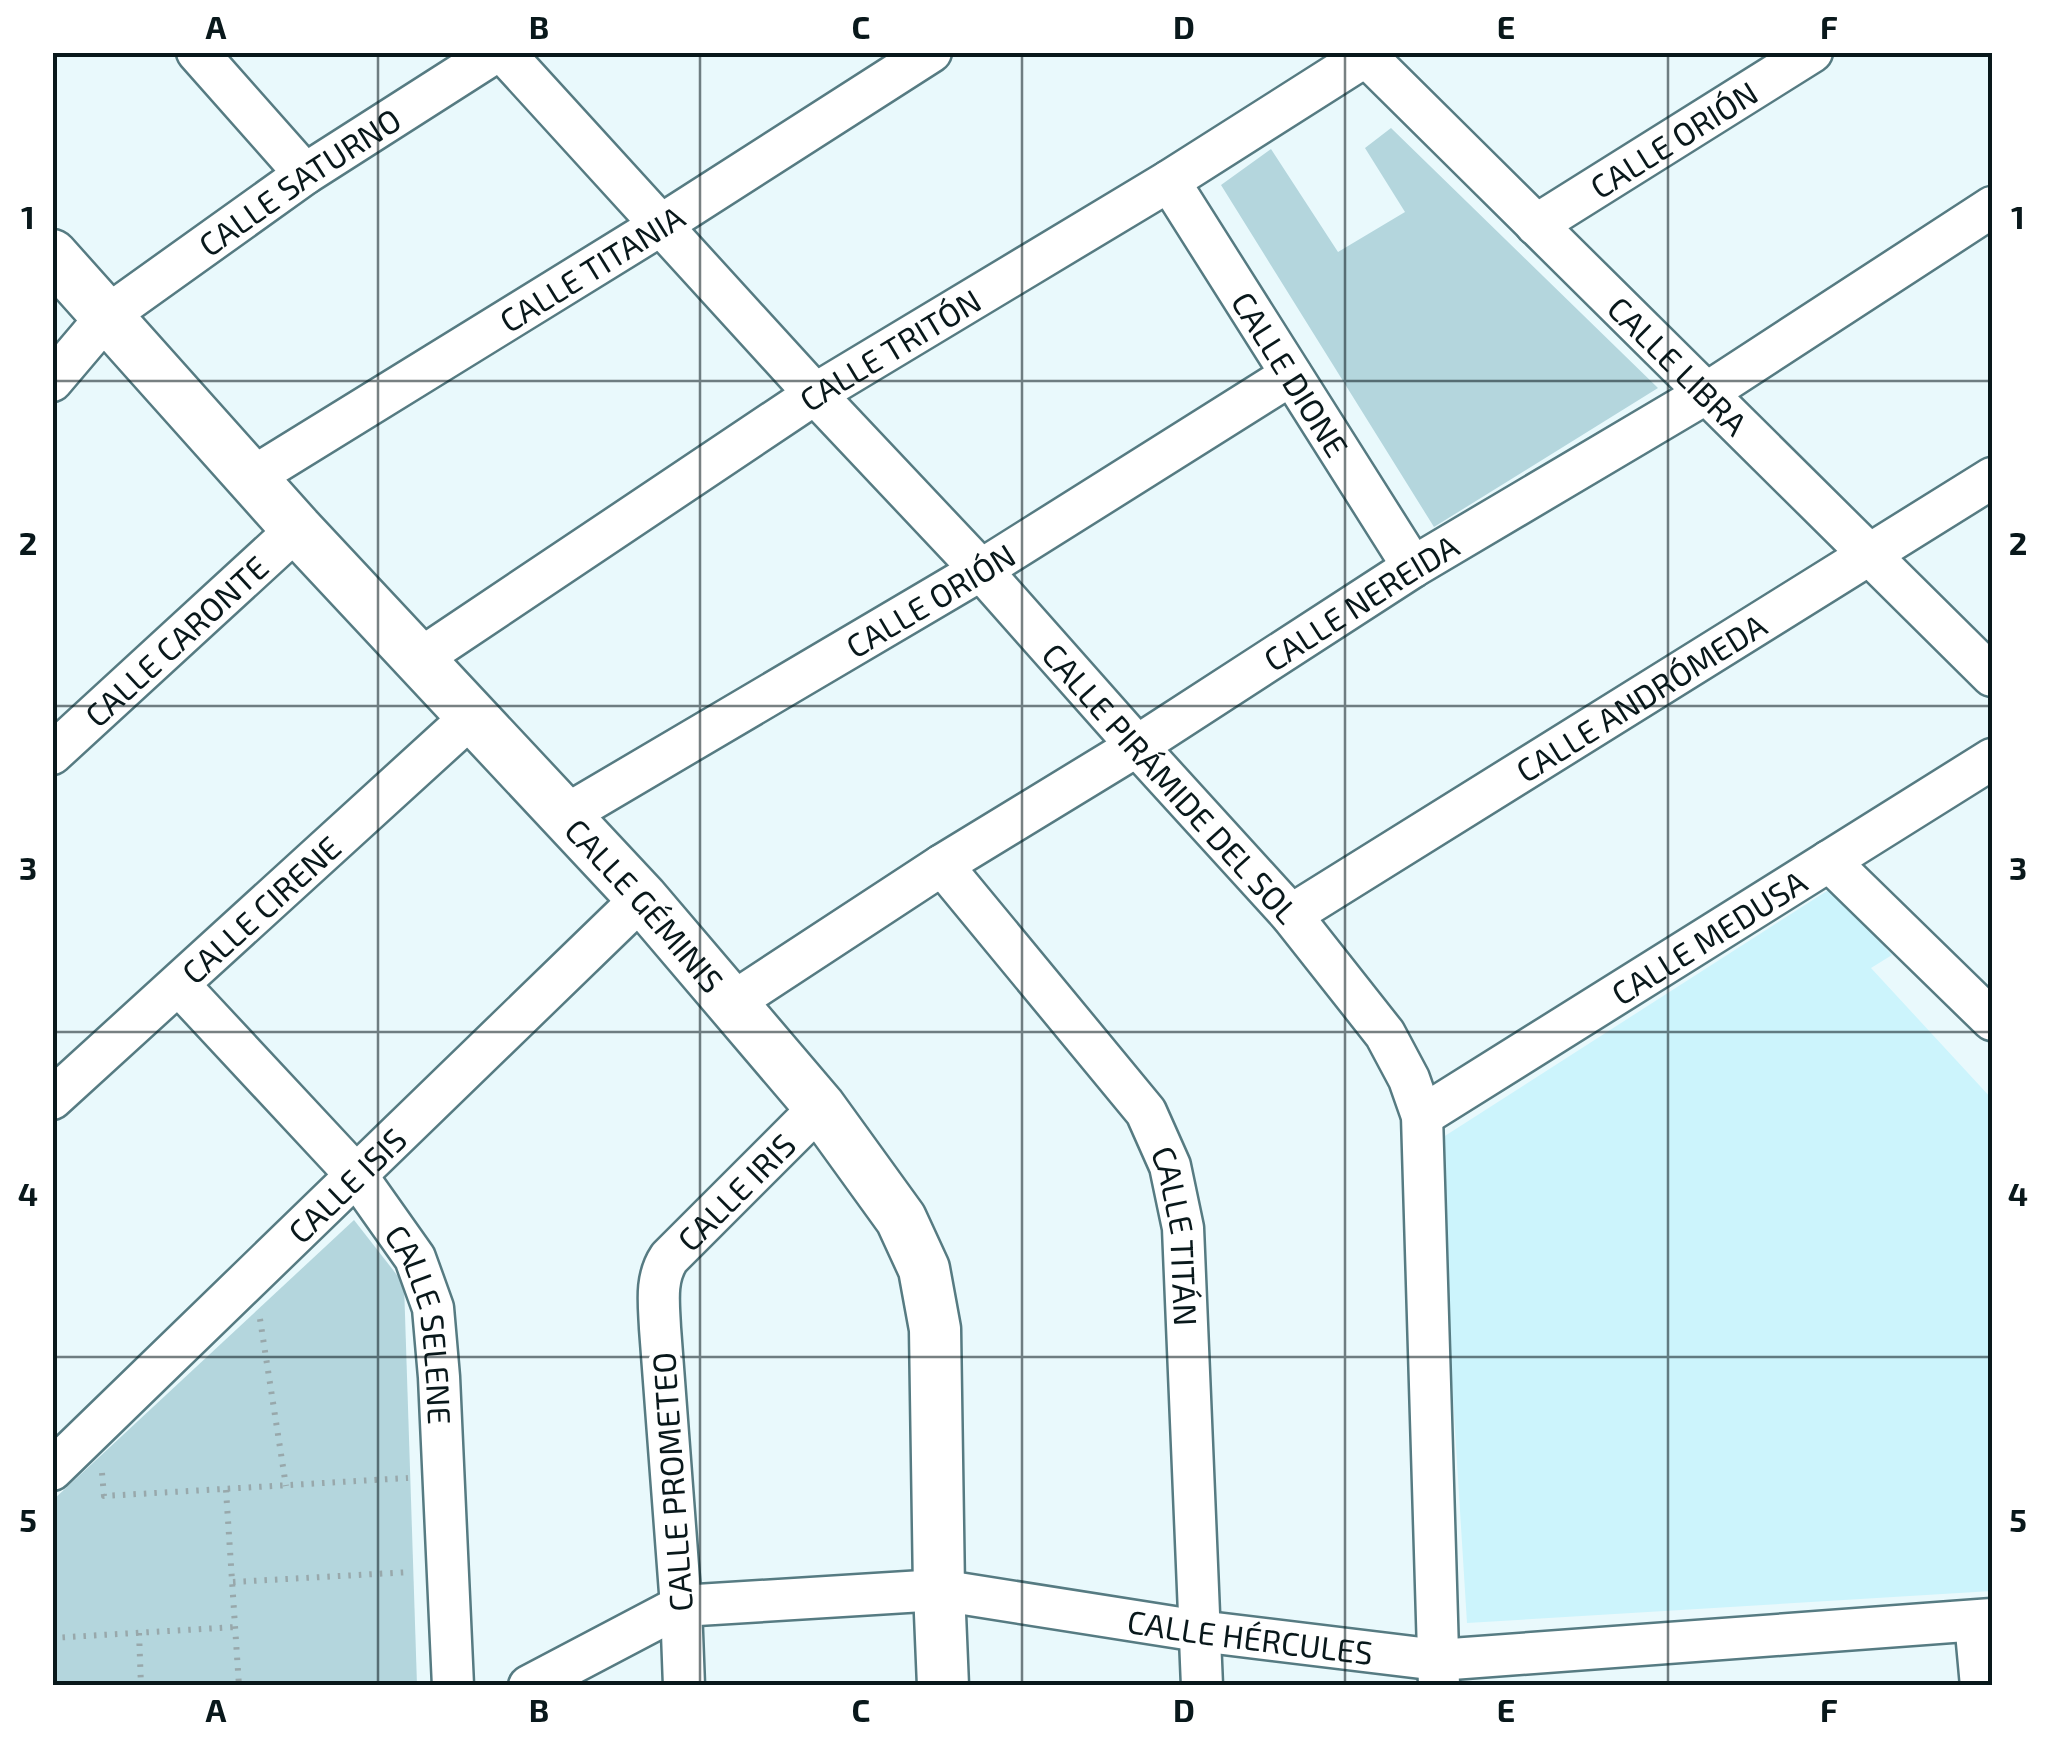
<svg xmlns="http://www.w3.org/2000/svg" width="2045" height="1738" font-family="'Exo 2',sans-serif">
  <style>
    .built { fill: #ccf4fc }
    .green { fill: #b4d6dd }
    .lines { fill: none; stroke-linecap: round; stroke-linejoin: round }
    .minor-casing { stroke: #567b82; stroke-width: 45 }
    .tertiary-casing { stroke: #567b82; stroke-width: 55 }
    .path { stroke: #98a8ab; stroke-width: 6; stroke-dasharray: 2.5 8; stroke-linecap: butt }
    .minor { stroke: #fff; stroke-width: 40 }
    .tertiary { stroke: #fff; stroke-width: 50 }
    .grid { fill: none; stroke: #09181b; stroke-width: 2.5; stroke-opacity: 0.55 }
    .labels { text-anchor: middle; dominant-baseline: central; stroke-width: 10; stroke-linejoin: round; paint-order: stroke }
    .street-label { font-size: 32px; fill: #09181b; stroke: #fff }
    .neatline { fill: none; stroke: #09181b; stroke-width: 4 }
    .grid-label { font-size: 32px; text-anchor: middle; font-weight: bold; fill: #09181b }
  </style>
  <rect width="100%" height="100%" fill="#e9f9fc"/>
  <!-- built -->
  <path class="built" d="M1830 889 1892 955 1871 968 1992 1099V1591L1467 1623 1437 1141Z"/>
  <!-- green -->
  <g class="green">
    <path d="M1391 128 1658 388 1434 527 1221 185 1271 149 1338 252 1405 212 1365 148Z"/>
    <path d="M354 1220 404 1284 417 1685 53 1686V1500Z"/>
  </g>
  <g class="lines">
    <!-- minor casing -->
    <g class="minor-casing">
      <g id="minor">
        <path d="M197 52 305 174"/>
        <path id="s1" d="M503 52 815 394 981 570 1137 746 1291 915 1385 1034 1409 1079 1422 1116 1439 1686"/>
        <path id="s2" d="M1362 52 1992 676"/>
        <path id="s3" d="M1169 181 1413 567"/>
        <path id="s4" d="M1536 225 1812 52"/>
        <path id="s5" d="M52 381 108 315 305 174 496 52"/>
        <path id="s6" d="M251 478 661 225 931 52"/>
        <path id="s7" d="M418 660 815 394 1169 181 1372 52"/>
        <path id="s8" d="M52 754 297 529"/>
        <path id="s9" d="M564 816 981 570 1291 375"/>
        <path d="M1829 861 1992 1020"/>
        <path id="s10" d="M942 865 1146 1112 1170 1166 1183 1228 1202 1686"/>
        <path id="s11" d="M1291 915 1992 478"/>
        <path id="s12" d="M179 985 357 1176 415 1258 433 1308 439 1377 453 1686"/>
        <path id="s13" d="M730 1004 942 865 1137 746 1413 567 1705 394 1992 207"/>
        <path id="s14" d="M52 1099 471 717"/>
        <path id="s15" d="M1422 1116 1992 759"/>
        <path id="s16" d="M52 1470 642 898"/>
        <path d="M1975 1621 1981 1686"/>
        <path id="s17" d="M529 1686 681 1606 939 1590 1199 1631 1438 1660 1992 1619"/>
        <path id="s18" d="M684 1686 681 1606 660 1328C659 1304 655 1279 669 1258L820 1107"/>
      </g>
    </g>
    <!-- tertiary casing -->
    <g class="tertiary-casing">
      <g id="tertiary">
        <path id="s19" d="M52 255 297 529 642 898 820 1107 901 1219 924 1269 935 1329 939 1590 943 1686"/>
      </g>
    </g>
    <!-- path -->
    <g class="path">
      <path d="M260 1319 286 1486"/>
      <path d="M102 1473 104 1496 408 1478"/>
      <path d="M226 1490 239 1686"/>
      <path d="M233 1582 411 1572"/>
      <path d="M139 1633 141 1686"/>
      <path d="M52 1638 236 1627"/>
    </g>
    <!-- minor -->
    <use href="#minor" class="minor"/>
    <!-- tertiary -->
    <use href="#tertiary" class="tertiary"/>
  </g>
  <!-- grid -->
  <path class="grid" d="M378 52V1686M700 52V1686M1022 52V1686M1345 52V1686M1668 52V1686M52 381H1992M52 706H1992M52 1032H1992M52 1357H1992"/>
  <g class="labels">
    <!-- street labels -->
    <g class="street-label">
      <text stroke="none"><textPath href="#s4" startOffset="162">CALLE ORIÓN</textPath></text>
      <text stroke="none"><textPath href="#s5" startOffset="320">CALLE SATURNO</textPath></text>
      <text stroke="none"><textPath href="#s6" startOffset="400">CALLE TITANIA</textPath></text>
      <text stroke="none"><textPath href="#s7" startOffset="565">CALLE TRITÓN</textPath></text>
      <text stroke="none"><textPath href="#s2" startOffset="445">CALLE LIBRA</textPath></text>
      <text stroke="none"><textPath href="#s3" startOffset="228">CALLE DIONE</textPath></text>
      <text stroke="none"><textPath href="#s9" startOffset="425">CALLE ORIÓN</textPath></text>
      <text stroke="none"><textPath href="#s13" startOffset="748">CALLE NEREIDA</textPath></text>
      <text stroke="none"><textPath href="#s8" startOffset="168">CALLE CARONTE</textPath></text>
      <text stroke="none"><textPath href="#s11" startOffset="412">CALLE ANDRÓMEDA</textPath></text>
      <text stroke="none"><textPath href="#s1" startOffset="990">CALLE PIRÁMIDE DEL SOL</textPath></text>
      <text stroke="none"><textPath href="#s19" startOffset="880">CALLE GÉMINIS</textPath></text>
      <text stroke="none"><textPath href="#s14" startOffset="282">CALLE CIRENE</textPath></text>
      <text stroke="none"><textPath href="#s15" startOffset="338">CALLE MEDUSA</textPath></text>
      <text stroke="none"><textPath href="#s16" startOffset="410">CALLE ISIS</textPath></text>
      <text stroke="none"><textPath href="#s18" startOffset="525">CALLE IRIS</textPath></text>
      <text stroke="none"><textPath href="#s10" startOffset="450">CALLE TITÁN</textPath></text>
      <text stroke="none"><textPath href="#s12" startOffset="428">CALLE SELENE</textPath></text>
      <text transform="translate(671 1482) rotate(-94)">CALLE PROMETEO</text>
      <text stroke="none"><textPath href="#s17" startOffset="745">CALLE HÉRCULES</textPath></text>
    </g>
  </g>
  <!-- border -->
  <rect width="2045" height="1738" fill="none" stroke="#ffffff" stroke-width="110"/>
  <rect x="55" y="55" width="1935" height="1628" class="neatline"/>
  <g class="grid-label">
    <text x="216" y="39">A</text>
    <text x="539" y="39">B</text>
    <text x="861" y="39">C</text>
    <text x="1184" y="39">D</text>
    <text x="1506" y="39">E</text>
    <text x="1829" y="39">F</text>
    <text x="28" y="229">1</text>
    <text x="2018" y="229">1</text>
    <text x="28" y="555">2</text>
    <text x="2018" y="555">2</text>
    <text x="28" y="880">3</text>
    <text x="2018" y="880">3</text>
    <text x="28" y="1206">4</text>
    <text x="2018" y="1206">4</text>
    <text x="28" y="1532">5</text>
    <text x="2018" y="1532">5</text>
    <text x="216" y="1722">A</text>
    <text x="539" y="1722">B</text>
    <text x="861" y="1722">C</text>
    <text x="1184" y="1722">D</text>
    <text x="1506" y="1722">E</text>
    <text x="1829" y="1722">F</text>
  </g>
</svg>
